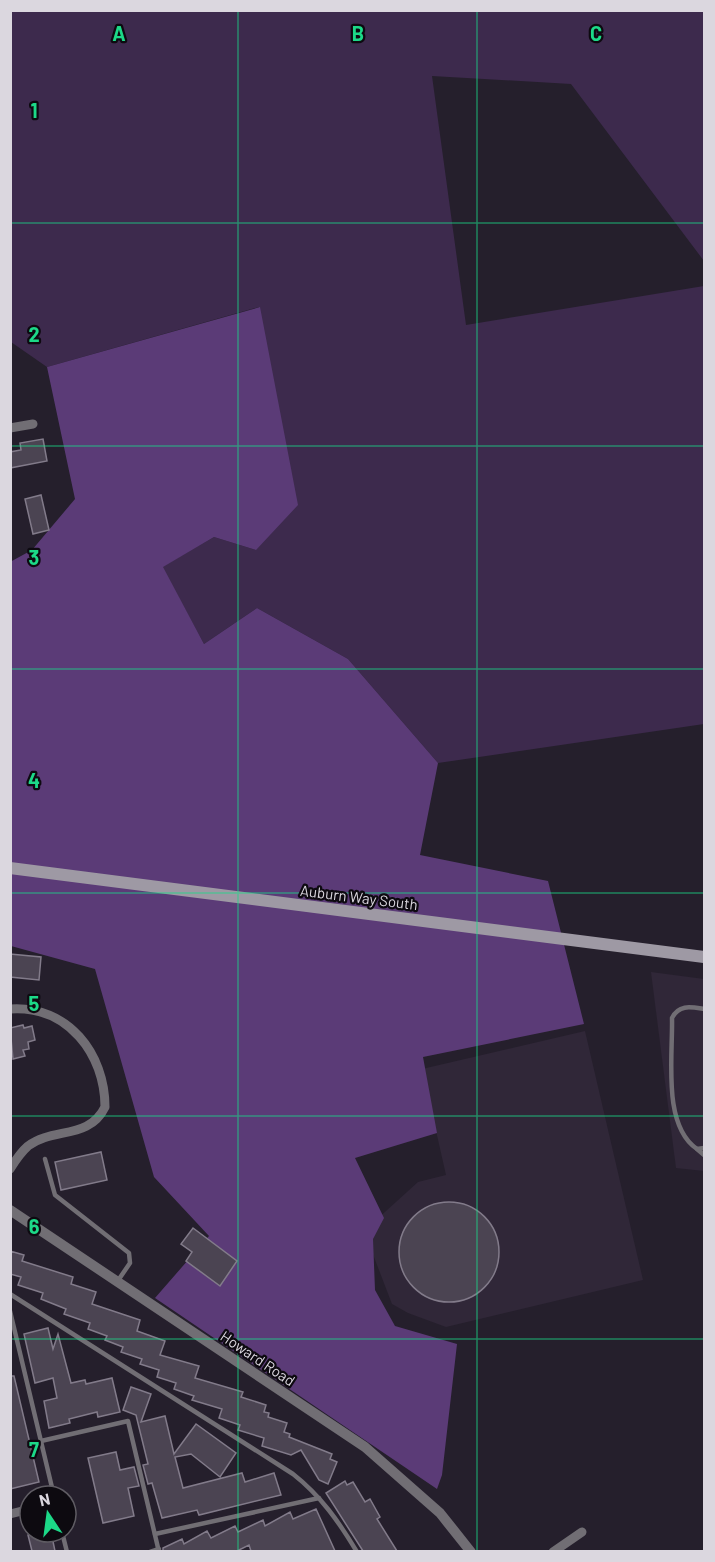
<svg xmlns="http://www.w3.org/2000/svg" width="715" height="1562" font-family="Barlow,sans-serif">
  <style>
    .built { fill: #302738 }
    .green { fill: #3d2a4d }
    .forest { fill: #5b3b77 }
    .building { fill: #4b4452; stroke: #827b8a; stroke-width: 1.5 }
    .lines { fill: none; stroke-linecap: round; stroke-linejoin: round }
    .service { stroke: #716e74; stroke-width: 4.5 }
    .minor { stroke: #716e74; stroke-width: 9 }
    .tertiary { stroke: #716e74; stroke-width: 10 }
    .secondary { stroke: #9e99a4; stroke-width: 12 }
    .grid { fill: none; stroke: #1cd988; stroke-width: 1.5; stroke-opacity: 0.55 }
    .labels { text-anchor: middle; dominant-baseline: central; stroke-width: 4.5; stroke-linejoin: round; paint-order: stroke }
    .street-label { font-size: 15px; fill: #dbd7df; stroke: #0d0a10 }
    .grid-label { font-size: 20px; text-anchor: middle; font-weight: bold; fill: #1cd988; stroke: #0d0a10; stroke-width: 4.5; stroke-linejoin: round; paint-order: stroke }
  </style>
  <rect width="100%" height="100%" fill="#251f2c"/>
  <!-- built -->
  <g class="built">
    <path d="M651 972 704 979V1171L676 1168Z"/>
    <path d="M585 1031 643 1280 446 1327 408 1313 392 1304 364 1231 418 1182 446 1175 422 1069Z"/>
  </g>
  <!-- green -->
  <path class="green" d="M11 11H704V261L571 84 432 76 466 325 704 286V724L438 763 348 659 257 608 204 644 162 567 214 537 256 550 259 307 47 367 11 342Z"/>
  <!-- forest -->
  <path class="forest" d="M260 307 298 505 256 550 214 537 163 567 204 644 257 608 348 659 438 763 420 855 548 881 584 1024 423 1057 437 1133 355 1158 384 1218 373 1239 375 1290 395 1326 457 1344 442 1475 437 1489 155 1298 209 1236 154 1177 95 969 11 946 10 562 32 550 75 499 47 367Z"/>
  <!-- building -->
  <g class="building">
    <path d="M43 439 47 461 10 468V452L21 450 20 443Z"/>
    <path d="M41 495 49 530 33 534 25 499Z"/>
    <path d="M10 954 41 957 39 980 10 977Z"/>
    <path d="M23 1025 24 1028 32 1026 35 1040 28 1042 29 1049 23 1050 25 1056 13 1059 10 1028Z"/>
    <path d="M101 1152 107 1180 61 1190 55 1162Z"/>
    <circle cx="449" cy="1252" r="50"/>
    <path d="M193 1228 237 1261 220 1286 186 1261 192 1252 181 1244Z"/>
    <path d="M10 1251 24 1255 22 1261 73 1277 71 1284 96 1292 92 1304 140 1320 137 1331 165 1341 160 1355 199 1366 195 1378 243 1392 241 1397 266 1405 264 1412 269 1413 268 1417 287 1423 284 1432 290 1434 289 1437 332 1454 330 1459 337 1462 328 1484 319 1480 301 1450 291 1455 262 1446 264 1438 238 1430 240 1425 219 1418 222 1409 192 1400 194 1396 174 1389 176 1383 157 1377 159 1370 140 1364 142 1359 121 1352 123 1347 105 1340 107 1336 88 1329 90 1323 64 1314 66 1309 41 1299 43 1293 18 1285 21 1277 10 1274Z"/>
    <path d="M48 1328 53 1349 58 1334 71 1383 85 1380 86 1384 112 1378 120 1412 98 1417 97 1412 69 1419 70 1423 49 1428 44 1401 57 1398 53 1378 35 1383 24 1334Z"/>
    <path d="M10 1376H14L39 1482 10 1489Z"/>
    <path d="M131 1387 151 1394 141 1422 165 1416 174 1454 196 1424 236 1453 220 1477 191 1454 175 1457 183 1488 242 1473 245 1482 274 1473 281 1495 199 1515 197 1510 162 1518 152 1483 148 1484 143 1465 148 1464 136 1415 123 1410Z"/>
    <path d="M116 1452 120 1470 134 1467 139 1486 128 1488 134 1516 103 1523 88 1458Z"/>
    <path d="M345 1481 347 1485 353 1482 365 1502 370 1499 380 1517 377 1519 397 1551H363L326 1493Z"/>
    <path d="M316 1509 335 1551H251L249 1545 237 1551H163V1548L182 1539 184 1544 207 1531 211 1538 235 1526 238 1532 263 1520 265 1526 290 1512 293 1519Z"/>
    <path d="M39 1532H51L55 1551H32L28 1535Z"/>
  </g>
  <g class="lines">
    <!-- service -->
    <g class="service">
      <path d="M704 1009C691 1007 679 1004 672 1018 673 1056 662 1125 697 1149L704 1148"/>
      <path d="M697 1149 704 1155"/>
      <path d="M45 1159 55 1195 129 1253 130 1263 117 1282"/>
      <path d="M10 1294 293 1474C321 1496 339 1522 357 1552"/>
      <path d="M10 1311 54 1496"/>
      <path d="M41 1441 128 1421 159 1552"/>
      <path d="M62 1532 67 1552"/>
      <path d="M155 1534 319 1498"/>
      <path d="M150 1552 159 1549"/>
    </g>
    <!-- minor -->
    <g class="minor">
      <path d="M10 428 33 424"/>
      <path d="M10 1009C68 1005 105 1054 105 1107 89 1140 53 1127 28 1146 21 1152 15 1161 10 1169"/>
      <path d="M10 1514 30 1509"/>
      <path d="M553 1552 582 1532"/>
    </g>
    <!-- tertiary -->
    <path class="tertiary" d="M10 1210 365 1447 440 1513 471 1552"/>
    <!-- secondary -->
    <path class="secondary" d="M10 868 704 957"/>
  </g>
  <!-- grid -->
  <path class="grid" d="M238 10V1552M477 10V1552M10 223H704M10 446H704M10 669H704M10 893H704M10 1116H704M10 1339H704"/>
  <g class="labels">
    <!-- street labels -->
    <g class="street-label">
      <text transform="translate(359 897) rotate(7)">Auburn Way South</text>
      <text transform="translate(258 1358) rotate(34)">Howard Road</text>
    </g>
  </g>
  <g class="grid-label">
    <text x="119" y="41">A</text>
    <text x="358" y="41">B</text>
    <text x="596" y="41">C</text>
    <text x="34" y="118">1</text>
    <text x="34" y="342">2</text>
    <text x="34" y="565">3</text>
    <text x="34" y="788">4</text>
    <text x="34" y="1011">5</text>
    <text x="34" y="1234">6</text>
    <text x="34" y="1457">7</text>
  </g>
  <!-- border -->
  <rect width="715" height="1562" fill="none" stroke="#dbd7df" stroke-width="24"/>
  <!-- north arrow -->
  <g transform="translate(48 1514) rotate(347)"><circle r="28" fill="#0d0a10" stroke="#5f5c63" stroke-width="1.5"/>
  <path d="M0-4.5L10 22L0 15L-10 22Z" fill="#1cd988"/>
  <text y="-9" font-size="16" font-weight="bold" text-anchor="middle" fill="#dbd7df">N</text>
  </g>
</svg>
